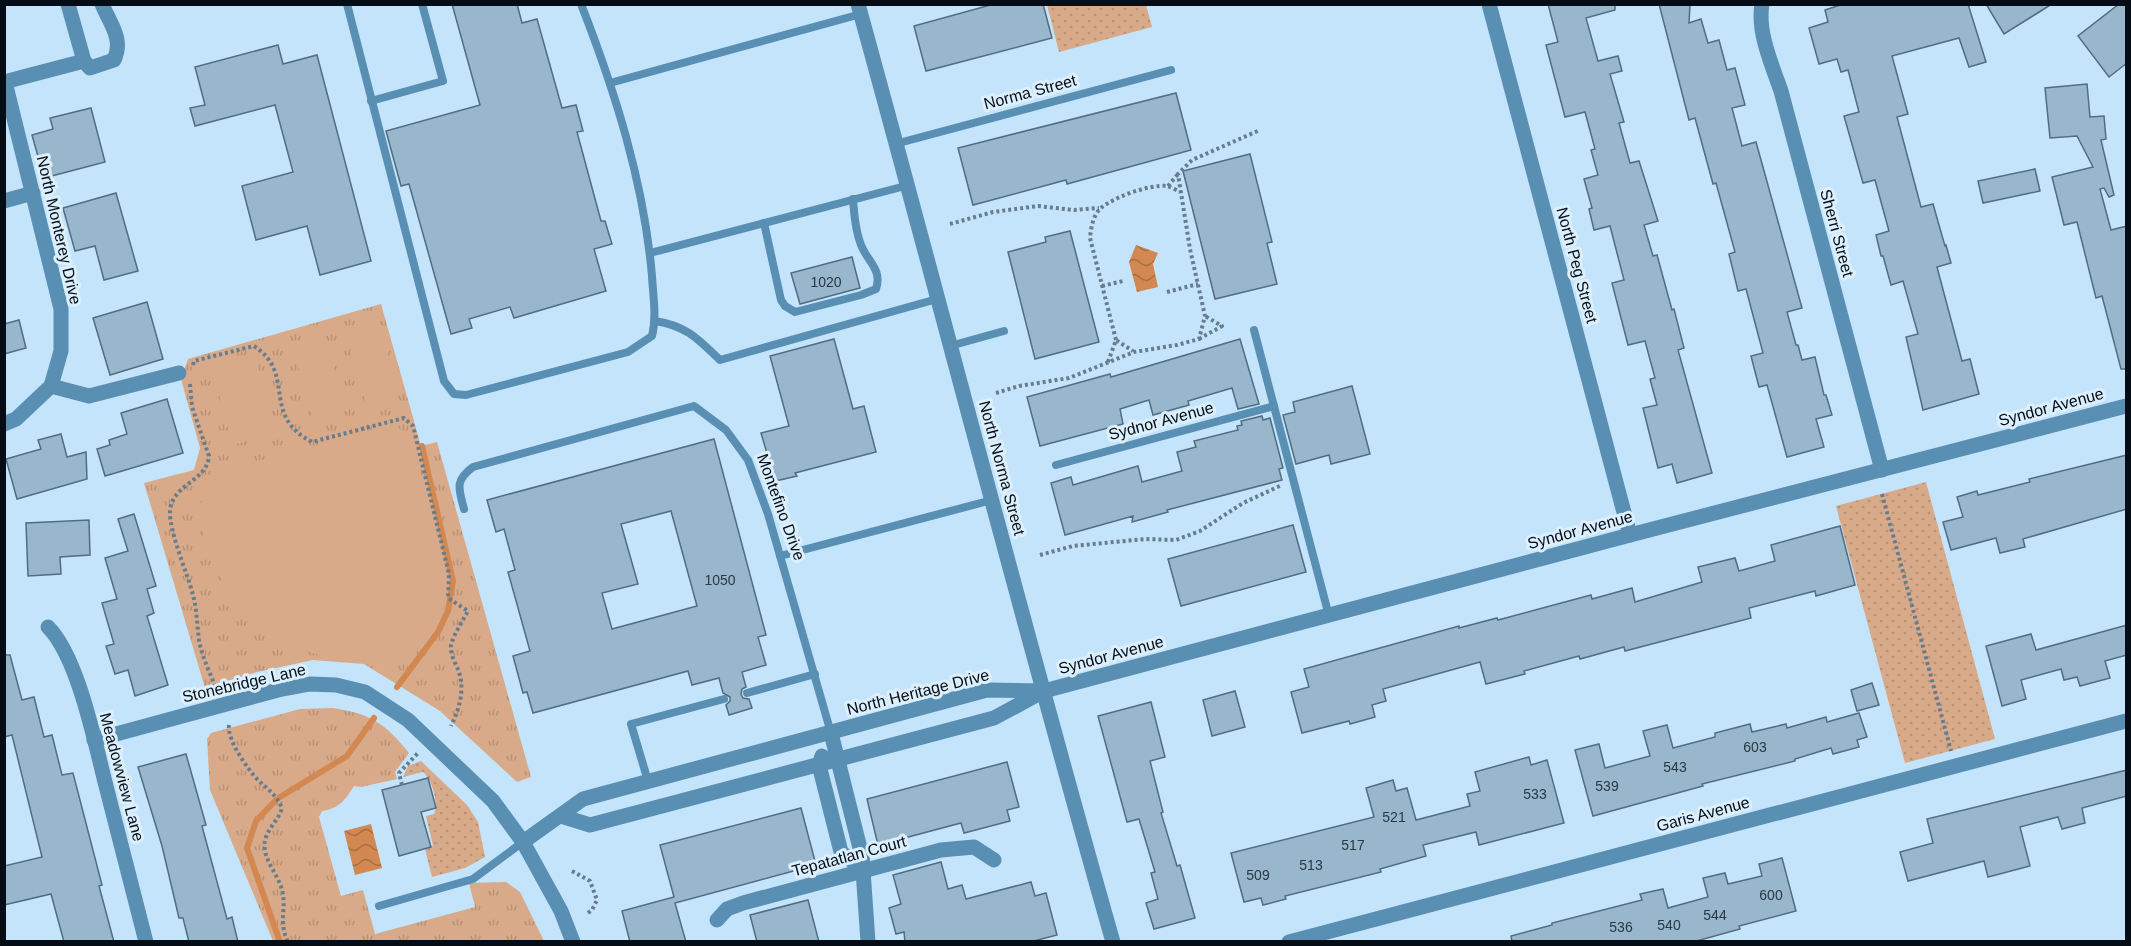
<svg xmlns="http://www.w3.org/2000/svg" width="2131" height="946" font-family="Arial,sans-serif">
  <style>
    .grass { fill: url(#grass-dots) }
    .park { fill: url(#park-tufts) }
    .pitch { fill: #d8aa8a }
    .water { fill: url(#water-waves) }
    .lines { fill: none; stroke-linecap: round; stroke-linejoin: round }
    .stream { stroke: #d28850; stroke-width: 6 }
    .building { fill: #98b7cd; stroke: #516d81; stroke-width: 1.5; fill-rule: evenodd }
    .path { stroke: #677c8c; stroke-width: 4; stroke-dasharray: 3 3; stroke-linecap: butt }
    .service { stroke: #598fb3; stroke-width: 8 }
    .minor { stroke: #598fb3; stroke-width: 15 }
    .tertiary { stroke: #598fb3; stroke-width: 15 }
    .labels { text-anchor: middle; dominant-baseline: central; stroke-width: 6; stroke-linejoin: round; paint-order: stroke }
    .number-label { font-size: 14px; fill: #293843 }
    .street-label { font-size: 16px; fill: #040d15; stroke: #dceffd }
  </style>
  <defs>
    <pattern id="grass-dots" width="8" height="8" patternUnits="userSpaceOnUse" patternTransform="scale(1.5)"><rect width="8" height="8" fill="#d8aa8a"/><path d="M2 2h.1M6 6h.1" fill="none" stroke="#b89176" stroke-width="1.8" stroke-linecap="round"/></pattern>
    <pattern id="park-tufts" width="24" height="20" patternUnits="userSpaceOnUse" patternTransform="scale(1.5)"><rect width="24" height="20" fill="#d8aa8a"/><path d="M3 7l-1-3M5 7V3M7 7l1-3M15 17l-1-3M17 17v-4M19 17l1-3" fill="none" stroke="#b89176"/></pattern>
    <pattern id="water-waves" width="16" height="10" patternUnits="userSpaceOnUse" patternTransform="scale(1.5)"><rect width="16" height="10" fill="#d28850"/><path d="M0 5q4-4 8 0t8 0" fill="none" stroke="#a86e41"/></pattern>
  </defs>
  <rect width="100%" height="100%" fill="#c4e4fb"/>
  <!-- grass -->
  <g class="grass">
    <path d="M1047 5H1146L1152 27 1059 52Z"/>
    <path d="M1926 482 1995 739 1905 763 1836 506Z"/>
    <path d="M421 761 467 805 478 822 485 857 465 868 432 877 425 849 433 846 426 816 434 814C439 804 432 779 423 772L403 777 408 766Z"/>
  </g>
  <!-- park -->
  <g class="park">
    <path d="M381 304 421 446 437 442 531 777 517 782 440 711 364 664 313 660 257 672 205 688 144 483 194 470 200 448 181 379 188 359Z"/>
    <path d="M333 708C371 714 385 723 409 753L395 772 397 779 361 787 354 786C345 800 340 808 322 811L319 817 341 896 363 890 375 934 475 907 469 883 506 882 520 892 544 941H273L210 790 207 739 211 733 300 709Z"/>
  </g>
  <!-- pitch -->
  <g class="pitch">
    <path d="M380 325 399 396 366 405 346 334Z"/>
    <path d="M326 340 346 411 313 420 293 349Z"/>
    <path d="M255 355 276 433 233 445 211 366Z"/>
    <path d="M392 425 411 435C419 467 428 500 436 532 440 545 446 559 447 572 447 583 445 597 444 608 442 618 430 631 423 638 417 643 410 652 403 656 386 663 361 662 344 660 254 649 187 568 204 476Z"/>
  </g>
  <!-- water -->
  <g class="water">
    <path d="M1136 245 1158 253 1153 264 1158 287 1137 292 1129 262Z"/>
    <path d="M371 824 382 868 355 875 344 831Z"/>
  </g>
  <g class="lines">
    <!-- stream -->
    <g class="stream">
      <path d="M397 687 438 632 448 611 453 581 422 446"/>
      <path d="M280 797 347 756 374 718"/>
      <path d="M276 800 256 821 247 848 280 942"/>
    </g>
  </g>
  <!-- building -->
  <g class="building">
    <path d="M452 4H517L522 23 537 19 562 108 576 105 583 131 577 132 601 221H605L612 244 594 249 606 291 514 318 510 307 469 319 472 328 451 334 409 184 401 186 386 131 480 105Z"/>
    <path d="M994 4H1043L1052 38 926 71 914 26Z"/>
    <path d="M1548 4H1615V10L1586 18 1598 61 1618 56 1622 71 1610 74 1624 122 1619 123 1630 163 1639 161 1658 221 1644 225 1653 256 1657 255 1672 310 1674 309 1684 348 1678 350 1712 473 1677 483 1672 464 1658 468 1643 408 1657 405 1650 379 1655 378 1645 341 1628 345 1612 283 1624 280 1610 226 1594 230 1589 209 1592 208 1584 179 1598 175 1591 150 1595 149 1585 112 1565 117 1546 45 1558 42Z"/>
    <path d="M1659 4H1690L1689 23 1701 19 1708 43 1719 40 1727 70 1735 68 1745 105 1732 108 1742 146 1756 142 1802 308 1787 312 1796 345H1798L1802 360 1815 357 1824 395H1826L1832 415 1816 419 1824 447 1787 457 1767 385 1759 387 1751 356 1763 353 1746 289 1738 291 1729 254 1735 252 1716 183 1713 184 1695 118 1689 120Z"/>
    <path d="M1843 4H1968L1986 62 1969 67 1959 38 1892 56 1908 114 1897 117 1921 207 1933 204 1945 246 1946 245 1951 263 1937 267 1962 361 1970 359 1979 394 1923 410 1906 337 1918 334 1903 281 1891 285 1883 256H1881L1876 235 1889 231 1875 180 1863 183 1844 116 1859 112 1848 70 1841 72 1837 59 1819 64 1809 28 1828 22 1825 10Z"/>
    <path d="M1986 4H2052L2004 34Z"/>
    <path d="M2119 4H2127V63L2109 77 2078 36Z"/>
    <path d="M278 45 283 64 317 55 371 261 320 275 307 226 256 240 242 186 293 172 275 105 195 126 190 108 205 105 195 67Z"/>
    <path d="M2087 84 2090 117 2104 116 2106 139 2101 140 2114 195 2109 197 2104 188 2100 189 2111 230 2127 226V369H2121L2102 296 2096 298 2077 222 2064 225 2052 177 2093 167 2077 136 2050 138 2045 88Z"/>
    <path d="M1176 93 1191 150 1067 184 1066 180 973 205 958 148Z"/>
    <path d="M91 108 105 162 44 178 32 135 53 129 50 118Z"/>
    <path d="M1250 154 1272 242 1267 243 1277 284 1215 299 1183 171Z"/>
    <path d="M2035 169 2040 191 1983 203 1978 181Z"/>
    <path d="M116 193 138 271 104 280 95 246 75 251 63 208Z"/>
    <path d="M1070 231 1099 342 1035 359 1008 252 1046 242 1045 237Z"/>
    <path d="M852 257 860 288 800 304 791 273Z"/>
    <path d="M147 302 163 359 110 375 93 318Z"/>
    <path d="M19 320 26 348 4 354V324Z"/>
    <path d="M834 339 853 409 864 406 876 452 795 473 797 476 767 483 761 462 769 460 761 433 789 426 770 356Z"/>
    <path d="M1240 339 1259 404 1238 409 1232 388 1188 401 1189 405 1153 415 1149 400 1120 409 1123 424 1040 446 1027 397 1110 374 1111 377Z"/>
    <path d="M1352 386 1370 454 1331 464 1329 455 1296 464 1283 415 1295 412 1293 402Z"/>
    <path d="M167 399 183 453 105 476 97 449 110 445 109 440 127 434 121 413Z"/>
    <path d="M1262 416 1263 420 1270 418 1283 468 1279 469 1282 480 1167 510 1168 512 1132 522 1133 516 1065 535 1051 483 1071 477 1073 485 1138 466 1142 482 1182 471 1177 452 1196 447 1194 441 1238 430 1237 426 1242 425 1241 421Z"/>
    <path d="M61 434 67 457 86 452 87 479 17 499 6 459 41 449 38 440Z"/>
    <path d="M714 439 766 635 758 637 766 665 742 672 746 687 742 689 741 694 743 698 749 699 752 708 729 715 726 705 730 701V697L723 693 719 678 692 685 688 671 533 713 527 692 523 693 513 656 530 651 508 572 515 570 504 529 496 532 487 500ZM671 511 697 606 612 629 602 593 638 584 621 524Z"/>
    <path d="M2127 455V509L2023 539 2025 547 2000 553 1996 538 1951 550 1943 522 1963 517 1957 497 1977 491 1978 495 2030 482 2029 479Z"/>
    <path d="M134 514 156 586 147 589 154 613 147 616 168 685 135 696 128 670 115 674 106 646 114 644 102 603 117 599 105 558 128 551 118 519Z"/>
    <path d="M89 520 90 555 60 557 61 574 28 576 26 523Z"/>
    <path d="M1293 525 1306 572 1181 606 1168 559Z"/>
    <path d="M1840 526 1855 585 1816 596 1815 591 1749 608 1751 618 1625 651 1624 647 1580 659 1579 656 1524 671 1525 674 1486 684 1480 662 1383 689 1386 701 1372 705 1375 717 1350 724 1349 721 1302 733 1291 692 1309 687 1304 669 1459 626V628L1497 618 1498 620 1591 595 1592 599 1632 588 1635 602 1702 582 1698 567 1735 558 1739 571 1775 561 1771 545Z"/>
    <path d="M2127 625V655L2105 661 2110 678 2080 686 2077 677 2064 680 2061 669 2021 680 2026 699 2002 706 1986 646 2031 634 2036 650Z"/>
    <path d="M4 655H10L22 700 34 697 44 737 52 735 62 775 73 773 102 885 99 886 114 942H64L51 894 4 905V866L42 857 12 735 4 737Z"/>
    <path d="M1872 683 1879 705 1857 711 1851 690Z"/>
    <path d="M1235 691 1245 727 1212 736 1203 700Z"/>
    <path d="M1151 702 1165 757 1150 761 1163 812 1161 813 1177 866 1180 865 1195 918 1154 929 1146 903 1158 899 1151 873 1155 872 1139 819 1127 822 1098 716Z"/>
    <path d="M1859 713 1867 737 1857 740 1859 747 1833 754 1831 748 1795 759V761L1702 784 1703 786 1593 816 1575 750 1599 744 1605 768 1650 756 1643 731 1667 725 1673 748 1715 737V733L1750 724 1752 732 1786 724 1787 728 1826 717 1827 722Z"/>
    <path d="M186 754 206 825 202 826 227 919 232 917 238 942H189L183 918H179L162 846 138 767Z"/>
    <path d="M1529 757 1531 765 1547 760 1564 823 1479 845 1476 832 1423 845 1426 856 1380 869 1381 872 1285 896 1286 899 1263 905 1261 898 1244 902 1231 853 1374 817 1366 788 1393 780 1396 791 1407 788 1416 820 1470 806 1467 794 1480 791 1475 772Z"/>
    <path d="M1007 762 1019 807 1007 810 1010 821 964 833 961 823 878 845 867 799Z"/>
    <path d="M2127 770V796L2082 808 2085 823 2062 829 2058 817 2020 827 2030 866 1988 877 1984 861 1908 881 1900 852 1933 843 1927 819Z"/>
    <path d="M428 778 436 808 421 812 431 847 399 856 382 790Z"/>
    <path d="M801 808 816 865 675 903 686 942H630L622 911 674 897 660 845Z"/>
    <path d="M1782 858 1796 911 1739 926 1740 929 1693 942H1512L1511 936 1552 925V923L1642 900 1640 894 1663 889 1668 908 1708 897 1703 878 1725 873 1728 884 1762 876 1759 864Z"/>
    <path d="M941 862 948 889 962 885 966 899 1031 882 1035 896 1046 893 1057 935 1030 942H905L904 932 896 934 889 908 901 904 893 875Z"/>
    <path d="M808 900 819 942H757L750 915Z"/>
  </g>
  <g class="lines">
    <!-- path -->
    <g class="path">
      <path d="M1168 186 1178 174"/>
      <path d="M950 224 993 212 1038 206 1074 210 1099 208"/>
      <path d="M1102 286 1123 281"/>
      <path d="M1167 292 1198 284"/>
      <path d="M1199 339 1222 326 1205 316"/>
      <path d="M1116 340 1090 238C1091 228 1093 215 1101 208 1114 197 1150 184 1167 186 1171 187 1176 190 1180 192"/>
      <path d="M1108 362 1116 340 1133 351"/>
      <path d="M193 365 194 361 254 346C297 374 260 415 312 442L404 418 413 426 449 574 448 598 468 611C462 622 454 634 451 645 450 655 456 664 459 672 465 691 459 709 451 726"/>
      <path d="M190 384 192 407 209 456C207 481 173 484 170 510 169 532 187 572 193 595 197 610 197 625 199 640 202 657 210 673 216 688"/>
      <path d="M996 393 1019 386 1069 378 1134 352 1177 345 1199 339 1205 316 1190 249 1178 174 1192 160 1260 130"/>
      <path d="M1882 494 1951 751"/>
      <path d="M1040 555 1073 546 1145 539 1176 540 1200 531 1243 503 1282 485"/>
      <path d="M229 725C227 740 247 768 257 779 267 789 276 794 282 808 279 819 270 826 266 837 259 856 278 873 282 890 287 908 278 922 288 942"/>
      <path d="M402 785 399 773 418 753"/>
      <path d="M572 871 590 881 597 900 592 910 588 913"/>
    </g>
    <!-- service -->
    <g class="service">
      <path d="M347 4 444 381 454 394 466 395 628 352 652 336C657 316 653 296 652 276 644 183 615 91 581 4"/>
      <path d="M610 83 861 14"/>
      <path d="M371 101 443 81 422 4"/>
      <path d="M895 144 1171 70"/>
      <path d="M764 223 781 300 785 306 795 312 861 295 876 289C883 268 865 260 860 242 855 228 854 214 853 199"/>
      <path d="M650 253 909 185"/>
      <path d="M655 321C687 326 698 339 720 360L937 299"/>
      <path d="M1254 330 1329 616"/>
      <path d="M950 346 1004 331"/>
      <path d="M1056 465 1274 406"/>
      <path d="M464 509C459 489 454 481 473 467L694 406 726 430 748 460 768 514 831 733"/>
      <path d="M780 556 992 500"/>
      <path d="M747 693 815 674"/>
      <path d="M648 781 631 724 724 699"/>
      <path d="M379 906 473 879 523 842"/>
    </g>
    <!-- minor -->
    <g class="minor">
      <path d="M68 4 84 61 90 68 114 60C124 39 110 24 102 4"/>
      <path d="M1489 4 1630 535"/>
      <path d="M1762 4C1757 32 1772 65 1781 91L1882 470"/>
      <path d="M4 82 84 61"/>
      <path d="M4 201 33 193"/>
      <path d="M51 386 89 396 179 373"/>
      <path d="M4 424 16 419 51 386 61 351V309L5 82"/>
      <path d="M48 627C78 657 95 743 106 786 119 838 133 890 146 942"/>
      <path d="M831 733 862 856 868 942"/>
      <path d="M94 740 278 690 310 684 336 685 365 692 408 720 493 801 523 842 561 911 573 942"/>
      <path d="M822 756 819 765 841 852 864 871"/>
      <path d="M561 816 590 825 994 718 1044 691 1630 535 2126 406"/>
      <path d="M523 842 583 799 987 690 1041 691"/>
      <path d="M717 920 727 909 743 903 941 850 974 847 994 860"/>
      <path d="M1289 942 2126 721"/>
    </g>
    <!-- tertiary -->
    <path class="tertiary" d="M858 4C944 316 1024 630 1113 942"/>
  </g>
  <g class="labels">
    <!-- number labels -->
    <g class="number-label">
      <text x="826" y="282">1020</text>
      <text x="720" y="580">1050</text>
      <text x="1755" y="747">603</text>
      <text x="1675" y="767">543</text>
      <text x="1607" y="786">539</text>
      <text x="1535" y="794">533</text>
      <text x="1394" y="817">521</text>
      <text x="1353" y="845">517</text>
      <text x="1311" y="865">513</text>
      <text x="1258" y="875">509</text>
      <text x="1771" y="895">600</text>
      <text x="1715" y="915">544</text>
      <text x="1669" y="925">540</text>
      <text x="1621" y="927">536</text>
    </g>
    <!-- street labels -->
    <g class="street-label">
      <text transform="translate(1030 92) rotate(-15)">Norma Street</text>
      <text transform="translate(59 230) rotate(77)">North Monterey Drive</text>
      <text transform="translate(1837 233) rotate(75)">Sherri Street</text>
      <text transform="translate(1577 265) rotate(75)">North Peg Street</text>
      <text transform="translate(2051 407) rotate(-15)">Syndor Avenue</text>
      <text transform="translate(1161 421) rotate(-15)">Sydnor Avenue</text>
      <text transform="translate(1002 468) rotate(75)">North Norma Street</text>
      <text transform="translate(781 507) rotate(70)">Montefino Drive</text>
      <text transform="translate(1580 530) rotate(-15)">Syndor Avenue</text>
      <text transform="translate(1111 655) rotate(-15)">Syndor Avenue</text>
      <text transform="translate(244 683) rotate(-13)">Stonebridge Lane</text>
      <text transform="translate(918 692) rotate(-14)">North Heritage Drive</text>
      <text transform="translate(122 777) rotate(75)">Meadowview Lane</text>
      <text transform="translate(1703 814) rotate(-15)">Garis Avenue</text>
      <text transform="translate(849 856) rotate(-15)">Tepatatlan Court</text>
    </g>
  </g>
  <!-- border -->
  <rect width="2131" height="946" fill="none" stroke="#040d15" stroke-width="12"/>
</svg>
